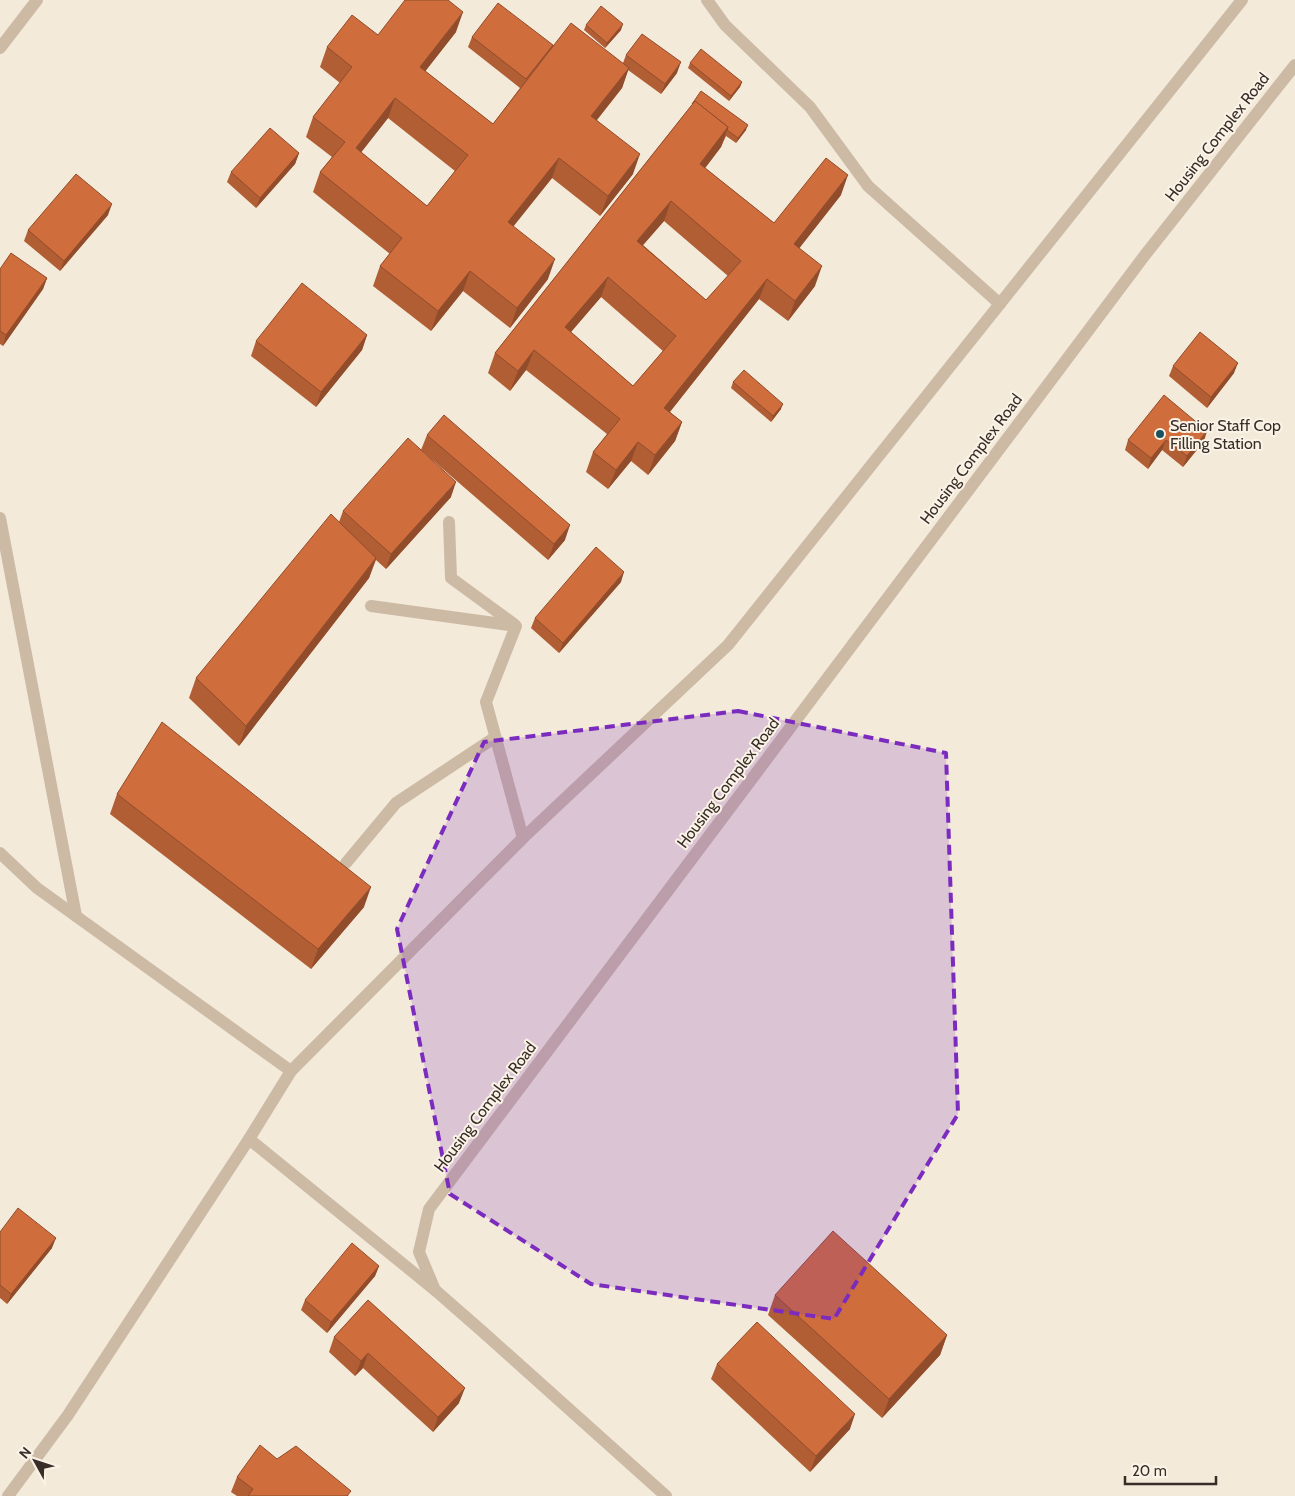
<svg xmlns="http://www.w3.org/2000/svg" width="1295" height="1496" font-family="Cabin,sans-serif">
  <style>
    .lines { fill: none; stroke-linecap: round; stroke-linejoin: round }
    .service { stroke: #ccbaa5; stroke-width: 12 }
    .minor { stroke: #ccbaa5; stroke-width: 12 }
    .tertiary { stroke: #ccbaa5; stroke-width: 12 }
    .wall { fill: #b25e34; fill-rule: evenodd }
    .shaded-wall { fill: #914c2b }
    .building { fill: #cf6d3d; stroke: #914c2b; fill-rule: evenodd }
    .marked { fill: #7b2cbf; fill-opacity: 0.2; stroke: #7b2cbf; stroke-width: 4; stroke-dasharray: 10 6; stroke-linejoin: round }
    .poi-dot { fill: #19525c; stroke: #fbf3e7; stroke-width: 2 }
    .labels { text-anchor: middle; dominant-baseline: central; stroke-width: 4; stroke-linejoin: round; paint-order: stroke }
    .street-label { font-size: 16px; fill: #382e27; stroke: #fbf3e7 }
    .poi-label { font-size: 16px; fill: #382e27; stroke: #fbf3e7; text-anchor: start }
  </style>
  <rect width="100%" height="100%" fill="#f3eada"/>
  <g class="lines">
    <!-- service -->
    <g class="service">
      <path d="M707 0 725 25 810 107 868 186 1000 304"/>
      <path d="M0 518 76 916"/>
      <path d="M449 522 451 578 514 624"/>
      <path d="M371 606 516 626 486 702 523 838"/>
      <path d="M346 863 396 803 494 738"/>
    </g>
    <!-- minor -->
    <g class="minor">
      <path d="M0 48 37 0"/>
      <path d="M0 853 37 888 291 1071"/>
      <path d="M249 1139 435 1290"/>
      <path d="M8 1496 68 1415 249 1139 291 1071 523 838 728 645 1242 0"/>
    </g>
    <!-- tertiary -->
    <path class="tertiary" d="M666 1496 483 1332 435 1290 419 1252 429 1209 1145 255 1295 65"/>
  </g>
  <!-- wall -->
  <g class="wall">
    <path d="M586 25 621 30 605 48 584 30Z"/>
    <path d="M456 32 425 71 493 124 520 88 468 47 472 37 553 45 623 63 626 55 677 73 661 94 628 70 622 88 597 120 633 174 600 216 552 178 513 226 548 279 510 328 463 291 431 331 373 286 380 266 390 254 313 192 320 172 332 157 306 137 313 117 340 83 320 67 327 47 378 35ZM388 118 455 171 427 206 361 152Z"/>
    <path d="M690 63 742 82 740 87 729 101 688 68Z"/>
    <path d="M691 106 746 130 736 143 726 136 721 147 705 168 774 223 841 195 799 248 815 286 788 321 759 299 670 412 682 422 675 441 648 475 631 461 608 489 586 472 593 452 607 434 526 370 510 391 488 373 495 353ZM664 221 728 276 706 300 643 245ZM601 297 663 351 633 386 571 332Z"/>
    <path d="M299 153 295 164 256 208 227 182 231 172Z"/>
    <path d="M108 215 60 271 24 241 28 230Z"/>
    <path d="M0 269 47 278 43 289 3 346 0 344Z"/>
    <path d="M367 335 362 350 316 407 251 356 256 341Z"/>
    <path d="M1173 366 1234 373 1207 408 1169 376Z"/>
    <path d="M733 382 781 409 771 422 731 388Z"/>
    <path d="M427 435 565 540 548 560 421 450Z"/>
    <path d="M1128 440 1204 441 1183 467 1162 450 1148 469 1125 450Z"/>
    <path d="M451 497 386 569 376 560 369 578 239 746 189 698 196 678 339 522 343 511Z"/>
    <path d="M621 582 559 653 531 628 535 618Z"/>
    <path d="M117 794 364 907 311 969 110 814Z"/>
    <path d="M0 1232 52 1248 7 1304 0 1298Z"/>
    <path d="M379 1266 375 1276 327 1333 301 1310 305 1300Z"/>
    <path d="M775 1295 947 1335 940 1355 882 1418 768 1315Z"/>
    <path d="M368 1300 459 1403 433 1432 363 1368 355 1376 329 1352 334 1337Z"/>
    <path d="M717 1364 850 1429 810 1472 711 1379Z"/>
    <path d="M277 1459 349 1496H237L231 1492 237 1477Z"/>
  </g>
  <!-- shaded-wall -->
  <g class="shaded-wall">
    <path d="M463 12 456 32 413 87 420 67Z"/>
    <path d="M623 24 621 30 605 48 607 43Z"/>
    <path d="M681 62 677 73 661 94 665 84Z"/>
    <path d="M629 68 622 88 584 136 591 116Z"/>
    <path d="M742 82 740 87 729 101 731 96Z"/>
    <path d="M395 98 388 118 349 168 356 148Z"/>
    <path d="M748 125 746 130 736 143 738 138Z"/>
    <path d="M728 127 721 147 693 184 700 164Z"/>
    <path d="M299 153 295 164 256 208 260 198Z"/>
    <path d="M640 154 633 174 600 216 608 196Z"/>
    <path d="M559 158 552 178 501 242 508 222Z"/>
    <path d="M848 175 841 195 787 264 794 244Z"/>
    <path d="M671 201 664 221 630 260 637 241Z"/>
    <path d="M112 204 108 215 60 271 64 261Z"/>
    <path d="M555 259 548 279 510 328 517 308Z"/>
    <path d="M822 266 815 286 788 321 795 301Z"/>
    <path d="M470 271 463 291 431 331 438 311Z"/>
    <path d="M608 277 601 297 558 347 565 327Z"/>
    <path d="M47 278 43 289 3 346 6 335Z"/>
    <path d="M767 279 759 299 657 428 664 408Z"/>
    <path d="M367 335 362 350 316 407 321 392Z"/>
    <path d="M534 350 526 370 510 391 518 371Z"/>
    <path d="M1238 363 1234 373 1207 408 1211 397Z"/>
    <path d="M783 404 781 409 771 422 773 416Z"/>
    <path d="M682 422 675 441 648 475 655 455Z"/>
    <path d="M1207 431 1204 441 1183 467 1187 456Z"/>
    <path d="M1166 440 1162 450 1148 469 1151 458Z"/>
    <path d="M638 442 631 461 608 489 616 470Z"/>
    <path d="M456 482 451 497 386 569 391 554Z"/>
    <path d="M570 525 565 540 548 560 554 544Z"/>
    <path d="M376 558 369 578 239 746 246 726Z"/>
    <path d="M624 572 621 582 559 653 563 643Z"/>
    <path d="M371 887 364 907 311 969 318 949Z"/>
    <path d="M56 1238 52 1248 7 1304 11 1294Z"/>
    <path d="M379 1266 375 1276 327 1333 331 1322Z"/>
    <path d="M947 1335 940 1355 882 1418 889 1399Z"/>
    <path d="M368 1353 363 1368 355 1376 361 1361Z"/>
    <path d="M465 1388 459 1403 433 1432 438 1417Z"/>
    <path d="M855 1414 850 1429 810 1472 816 1456Z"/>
  </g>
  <!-- building -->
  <g class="building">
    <path d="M405 0H448L463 12 420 67 493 124 571 23 629 68 591 116 640 154 608 196 559 158 508 222 555 259 517 308 470 271 438 311 380 266 402 238 320 172 345 142 313 117 352 67 327 47 352 15 378 35ZM395 98 468 155 427 206 356 148Z"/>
    <path d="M498 3 553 45 526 79 472 37Z"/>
    <path d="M601 6 623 24 607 43 586 25Z"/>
    <path d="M642 34 681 62 665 84 626 55Z"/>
    <path d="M701 49 742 82 731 96 690 63Z"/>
    <path d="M701 91 748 125 738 138 727 130 728 127 695 101 692 104Z"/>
    <path d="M695 101 728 127 700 164 774 223 826 158 848 175 794 244 822 266 795 301 767 279 664 408 682 422 655 455 638 442 616 470 593 452 620 419 534 350 518 371 495 353ZM671 201 741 261 706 300 637 241ZM608 277 676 336 633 386 565 327Z"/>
    <path d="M270 128 299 153 260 198 231 172Z"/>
    <path d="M76 174 112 204 64 261 28 230Z"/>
    <path d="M11 253 47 278 6 335 0 331V269Z"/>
    <path d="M302 283 367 335 321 392 256 341Z"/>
    <path d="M1200 332 1238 363 1211 397 1173 366Z"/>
    <path d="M744 370 783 404 773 416 733 382Z"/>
    <path d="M1164 395 1207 431 1187 456 1166 440 1151 458 1128 440Z"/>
    <path d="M444 415 570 525 554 544 427 435Z"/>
    <path d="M408 438 456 482 391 554 343 511Z"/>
    <path d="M331 514 376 558 246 726 196 678Z"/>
    <path d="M596 547 624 572 563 643 535 618Z"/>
    <path d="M162 722 371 887 318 949 117 794Z"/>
    <path d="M18 1208 56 1238 11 1294 0 1285V1232Z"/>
    <path d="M833 1231 947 1335 889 1399 775 1295Z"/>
    <path d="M352 1243 379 1266 331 1322 305 1300Z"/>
    <path d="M368 1300 465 1388 438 1417 368 1353 361 1361 334 1337Z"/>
    <path d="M757 1322 855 1414 816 1456 717 1364Z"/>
    <path d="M260 1445 277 1459 296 1446 351 1491 347 1496H248L253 1489 237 1477Z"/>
  </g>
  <!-- marked area -->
  <path class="marked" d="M738 711 946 753 958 1114 834 1319 591 1284 450 1194 397 929 484 742Z"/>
  <!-- markers -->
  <circle class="poi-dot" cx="1160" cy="434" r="5"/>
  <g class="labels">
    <!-- street labels -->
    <g class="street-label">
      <text transform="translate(1217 137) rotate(-52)">Housing Complex Road</text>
      <text transform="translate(971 459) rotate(-53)">Housing Complex Road</text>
      <text transform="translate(728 783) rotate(-53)">Housing Complex Road</text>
      <text transform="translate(485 1107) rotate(-53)">Housing Complex Road</text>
    </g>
    <!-- poi labels -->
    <g class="poi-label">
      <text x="1170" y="425">Senior Staff Cop<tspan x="1170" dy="18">Filling Station</tspan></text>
    </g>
  </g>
  <!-- north arrow -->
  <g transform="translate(35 1461) rotate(310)" stroke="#fbf3e7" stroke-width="4" paint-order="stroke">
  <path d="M0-4L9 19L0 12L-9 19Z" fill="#382e27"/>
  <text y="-8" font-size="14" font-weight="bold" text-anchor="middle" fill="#382e27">N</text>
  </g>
  <!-- scale -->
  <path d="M1125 1476v8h91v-8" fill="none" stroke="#382e27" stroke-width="2.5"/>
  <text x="1132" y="1476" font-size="15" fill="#382e27" stroke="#fbf3e7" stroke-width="4" paint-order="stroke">20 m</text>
</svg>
